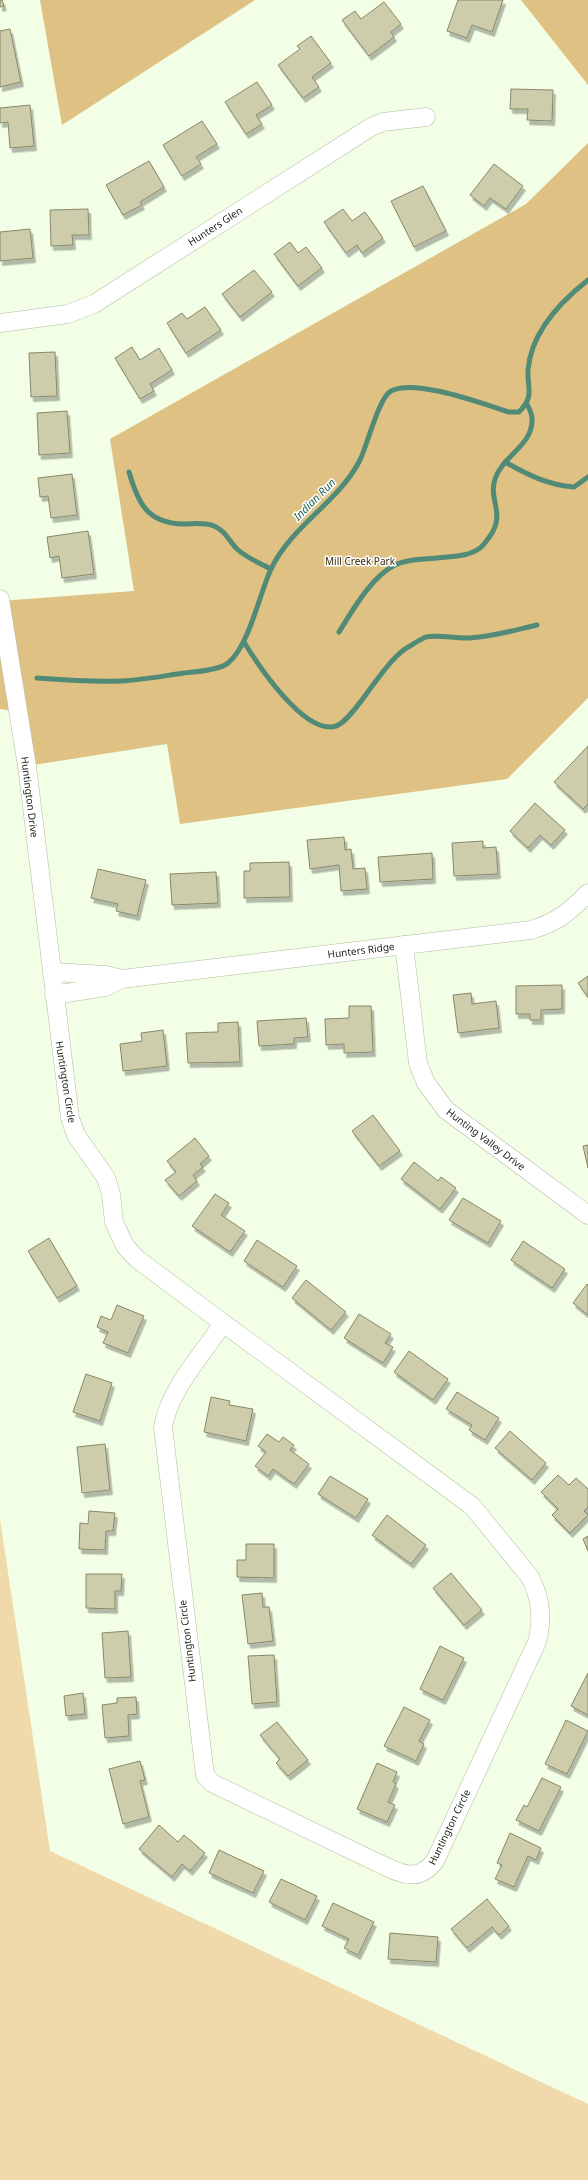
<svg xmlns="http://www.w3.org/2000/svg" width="588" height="2180" font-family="'Noto Sans',sans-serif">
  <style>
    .green { fill: #f0daac }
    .forest { fill: #dfc183 }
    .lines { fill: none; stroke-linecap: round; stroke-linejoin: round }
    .stream { stroke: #518a77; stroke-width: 5 }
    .building { fill: #cdcdac; stroke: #888869; filter: url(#shadow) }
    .street-casing { stroke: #afbda0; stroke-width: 19 }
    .street { stroke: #fff; stroke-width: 18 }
    .labels { text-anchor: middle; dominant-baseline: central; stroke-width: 3; stroke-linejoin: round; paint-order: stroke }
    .street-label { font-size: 10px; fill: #1a2015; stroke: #fff }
    .park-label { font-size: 10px; fill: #372a0e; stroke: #fff }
    .water-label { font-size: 11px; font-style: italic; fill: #236252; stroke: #fff }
  </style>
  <defs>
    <filter id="shadow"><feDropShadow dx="2.5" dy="4.5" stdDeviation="0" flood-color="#0004"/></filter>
  </defs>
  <rect width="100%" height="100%" fill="#f2fee5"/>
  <!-- green -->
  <path class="green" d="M0 1519 50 1851 588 2104V2180H0Z"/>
  <!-- forest -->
  <g class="forest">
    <path d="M40 0H255L62 125Z"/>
    <path d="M521 0H588V85Z"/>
    <path d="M588 143V698L507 779 180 824 167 744 27 766 18 712 0 709V601L134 591 110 439 526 204Z"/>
  </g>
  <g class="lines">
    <!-- stream -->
    <g class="stream">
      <path d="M505 462C528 475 548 485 574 487L588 477"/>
      <path d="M129 472C138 503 147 523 183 524 194 524 204 522 214 526 225 530 229 541 237 549 247 558 259 563 271 569"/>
      <path d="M339 632C352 611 372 576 395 565 407 559 424 559 437 558 452 556 468 557 480 548 484 545 487 540 490 536 506 514 488 499 495 479 502 456 534 445 532 418 532 414 529 408 527 404"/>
      <path d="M244 642C258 665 305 736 336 726 348 722 365 695 373 685 382 673 397 652 410 646 415 643 421 639 426 637 437 634 457 639 469 638 492 637 515 630 537 625"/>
      <path d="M37 678C65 680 93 682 121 681 142 680 163 676 184 673 195 672 220 670 228 663 249 646 259 595 271 569 292 525 338 503 360 460 367 446 379 397 391 391 415 378 483 404 509 412H519C535 396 527 388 528 370 531 332 560 302 588 280"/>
    </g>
  </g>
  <!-- building -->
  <g class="building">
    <path d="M0 0H2L4 6 0 7Z"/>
    <path d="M458 0H503L492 32 472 25 467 38 447 31Z"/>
    <path d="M384 2 401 24 391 32 394 37 369 56 342 20 355 11 361 19Z"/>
    <path d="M10 29 21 82 0 87V31Z"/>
    <path d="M311 36 331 63 312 77 319 87 303 98 278 65 300 49 297 46Z"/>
    <path d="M257 82 272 105 256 115 262 124 246 134 225 102Z"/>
    <path d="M511 89 553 90 552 121 527 120 528 109H510Z"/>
    <path d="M30 105 34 146 10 148 8 122 0 123V108Z"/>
    <path d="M202 121 217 144 196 157 201 164 182 176 163 145Z"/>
    <path d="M149 161 164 187 140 202 142 205 123 215 106 185Z"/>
    <path d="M494 164 523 186 506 209 490 198 484 206 470 195Z"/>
    <path d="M423 186 446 231 414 247 391 201Z"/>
    <path d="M88 209 89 235H72L73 245 51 246 50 210Z"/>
    <path d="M343 209 352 221 365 212 383 238 362 253 357 245 346 253 324 222Z"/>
    <path d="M30 229 33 258 0 261V232Z"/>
    <path d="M290 242 298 253 306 247 322 268 298 286 274 254Z"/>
    <path d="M254 270 272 292 240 317 222 294Z"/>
    <path d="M205 307 221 330 186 353 167 323 182 313 187 319Z"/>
    <path d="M132 347 140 360 159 348 172 370 150 384 154 391 140 399 115 358Z"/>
    <path d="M55 352 57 396 31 397 29 353Z"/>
    <path d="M67 411 70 453 39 455 37 413Z"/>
    <path d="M72 474 77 515 51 518 48 496 40 497 38 478Z"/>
    <path d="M88 531 94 574 62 578 59 556 50 558 47 537Z"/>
    <path d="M588 746V804L583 809 554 782Z"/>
    <path d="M535 803 565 830 551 845 540 835 528 848 510 831Z"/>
    <path d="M344 837 345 850 351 849 353 869 365 868 367 889 341 891 339 865 310 869 307 840Z"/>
    <path d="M483 841V848L496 847 498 874 454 876 452 843Z"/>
    <path d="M432 853 433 879 380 882 378 857Z"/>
    <path d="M289 862 290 897 244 898V871H250V863Z"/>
    <path d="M98 869 146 880 137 916 116 911 118 904 91 898Z"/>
    <path d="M216 872 218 903 172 905 170 874Z"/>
    <path d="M588 976V997L578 983Z"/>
    <path d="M562 985V1009L541 1010V1020H530V1014H516V986Z"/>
    <path d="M471 993 472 1004 496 1001 499 1028 458 1033 453 995Z"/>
    <path d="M349 1006H371L373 1052 344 1053V1044L326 1045 325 1019 349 1018Z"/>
    <path d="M306 1018 308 1037 294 1038V1044L259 1046 257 1021Z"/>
    <path d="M238 1022 240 1062 188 1063 186 1033 218 1032V1023Z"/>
    <path d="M163 1030 167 1066 123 1071 120 1044 142 1041 141 1033Z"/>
    <path d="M373 1115 400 1151 379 1166 352 1131Z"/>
    <path d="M195 1138 209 1156 200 1164 203 1167 193 1175 197 1181 179 1196 165 1180 176 1172 167 1161Z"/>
    <path d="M588 1145V1168L583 1146Z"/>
    <path d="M414 1162 438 1181 441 1177 456 1188 440 1209 401 1179Z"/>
    <path d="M215 1194 229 1203 221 1215 245 1231 230 1252 192 1226Z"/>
    <path d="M463 1198 501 1221 488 1243 449 1220Z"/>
    <path d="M49 1238 77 1286 57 1298 28 1251Z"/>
    <path d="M257 1240 297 1266 283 1287 244 1261Z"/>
    <path d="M523 1241 565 1269 552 1288 511 1260Z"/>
    <path d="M306 1280 346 1312 331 1330 292 1298Z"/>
    <path d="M587 1284 588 1285V1315L573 1303Z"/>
    <path d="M117 1305 144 1316 128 1353 103 1343 108 1332 97 1327 101 1316 111 1320Z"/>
    <path d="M359 1314 391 1334 385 1343 393 1347 383 1363 344 1338Z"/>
    <path d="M409 1351 448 1379 433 1400 394 1372Z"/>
    <path d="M86 1374 112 1383 100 1421 73 1412Z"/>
    <path d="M457 1392 499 1418 485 1440 469 1430 472 1425 446 1409Z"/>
    <path d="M211 1397 230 1401 229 1405 253 1409 246 1441 204 1432Z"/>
    <path d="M510 1431 546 1463 532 1480 495 1448Z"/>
    <path d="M267 1434 279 1442 283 1437 294 1445 290 1450 309 1464 294 1484 273 1469 268 1476 255 1466 266 1452 258 1446Z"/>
    <path d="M105 1444 110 1490 82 1493 77 1447Z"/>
    <path d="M558 1475 569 1485 576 1478 588 1489V1507L584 1511 588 1515 570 1533 552 1515 558 1509 541 1492Z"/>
    <path d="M330 1476 368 1499 356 1518 318 1494Z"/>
    <path d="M89 1511 115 1513 113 1531H106L105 1550 79 1549 80 1523 88 1524Z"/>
    <path d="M387 1515 426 1545 411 1564 372 1535Z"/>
    <path d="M588 1536V1551L583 1539Z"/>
    <path d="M246 1544H274V1578L237 1577V1560H246Z"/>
    <path d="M451 1573 482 1610 464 1625 433 1588Z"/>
    <path d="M86 1574H122L121 1591H115V1609L86 1608Z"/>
    <path d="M262 1593 263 1607H269L273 1641 248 1644 242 1595Z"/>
    <path d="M128 1631 131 1677 105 1678 102 1633Z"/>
    <path d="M440 1646 464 1658 443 1700 420 1689Z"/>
    <path d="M274 1655 277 1702 252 1704 248 1656Z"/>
    <path d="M588 1673V1715L571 1706Z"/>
    <path d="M83 1693 85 1714 66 1716 64 1696Z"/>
    <path d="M136 1697 137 1714 128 1715 129 1736 105 1738 102 1705 117 1703V1698Z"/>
    <path d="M404 1707 430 1720 419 1741 424 1744 416 1761 384 1746Z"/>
    <path d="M566 1720 588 1731 567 1774 545 1764Z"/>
    <path d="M277 1722 308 1760 288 1776 276 1763 280 1759 260 1735Z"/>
    <path d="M140 1761 145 1780 140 1781 149 1817 123 1824 109 1769Z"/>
    <path d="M377 1763 397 1772 393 1782 396 1784 388 1802 395 1805 387 1822 357 1809Z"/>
    <path d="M542 1778 561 1787 539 1831 516 1820 524 1805 527 1807Z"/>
    <path d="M159 1825 178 1842 184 1835 205 1853 190 1871 182 1864 172 1877 139 1849Z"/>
    <path d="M510 1833 541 1848 536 1860 528 1856 514 1887 495 1879 502 1865 497 1863Z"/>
    <path d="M219 1850 264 1871 253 1893 209 1873Z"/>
    <path d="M281 1879 317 1896 305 1920 269 1902Z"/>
    <path d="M487 1899 509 1926 499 1935 492 1927 467 1948 451 1929Z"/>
    <path d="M333 1903 374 1922 358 1955 344 1948 349 1939 322 1926Z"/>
    <path d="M390 1933 438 1937 436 1962 388 1959Z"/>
  </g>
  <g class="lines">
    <!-- street casing -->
    <g class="street-casing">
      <g id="street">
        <path d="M0 323 68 314 94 304 371 127 383 122 426 117"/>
        <path d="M0 599 27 766 70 1118 76 1135 106 1178 111 1194 114 1222 125 1246 137 1259 223 1323"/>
        <path d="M404 945 418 1063 426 1083 446 1110 588 1215"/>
        <path d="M52 972 106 975 122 979 531 930C558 922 569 912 588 893"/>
        <path d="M54 995 105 987 122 979"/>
        <path d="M223 1323 472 1506 530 1577C541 1599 543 1618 537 1642L435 1861C416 1885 399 1872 376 1862L212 1783 205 1775 163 1427C170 1388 202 1356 223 1323Z"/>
      </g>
    </g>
    <!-- street -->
    <use href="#street" class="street"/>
  </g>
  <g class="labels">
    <!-- street labels -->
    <g class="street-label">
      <text transform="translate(215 226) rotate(-33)">Hunters Glen</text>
      <text transform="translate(30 797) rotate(83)">Huntington Drive</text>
      <text transform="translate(361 950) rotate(-7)">Hunters Ridge</text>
      <text transform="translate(66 1082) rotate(81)">Huntington Circle</text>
      <text transform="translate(486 1139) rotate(37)">Hunting Valley Drive</text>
      <text transform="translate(187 1641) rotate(-97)">Huntington Circle</text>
      <text transform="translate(449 1827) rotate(-64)">Huntington Circle</text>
    </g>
    <!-- park labels -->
    <g class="park-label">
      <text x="360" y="561">Mill Creek Park</text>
    </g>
    <!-- water labels -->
    <g class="water-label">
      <text transform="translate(314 499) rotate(-45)">Indian Run</text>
    </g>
  </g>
</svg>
